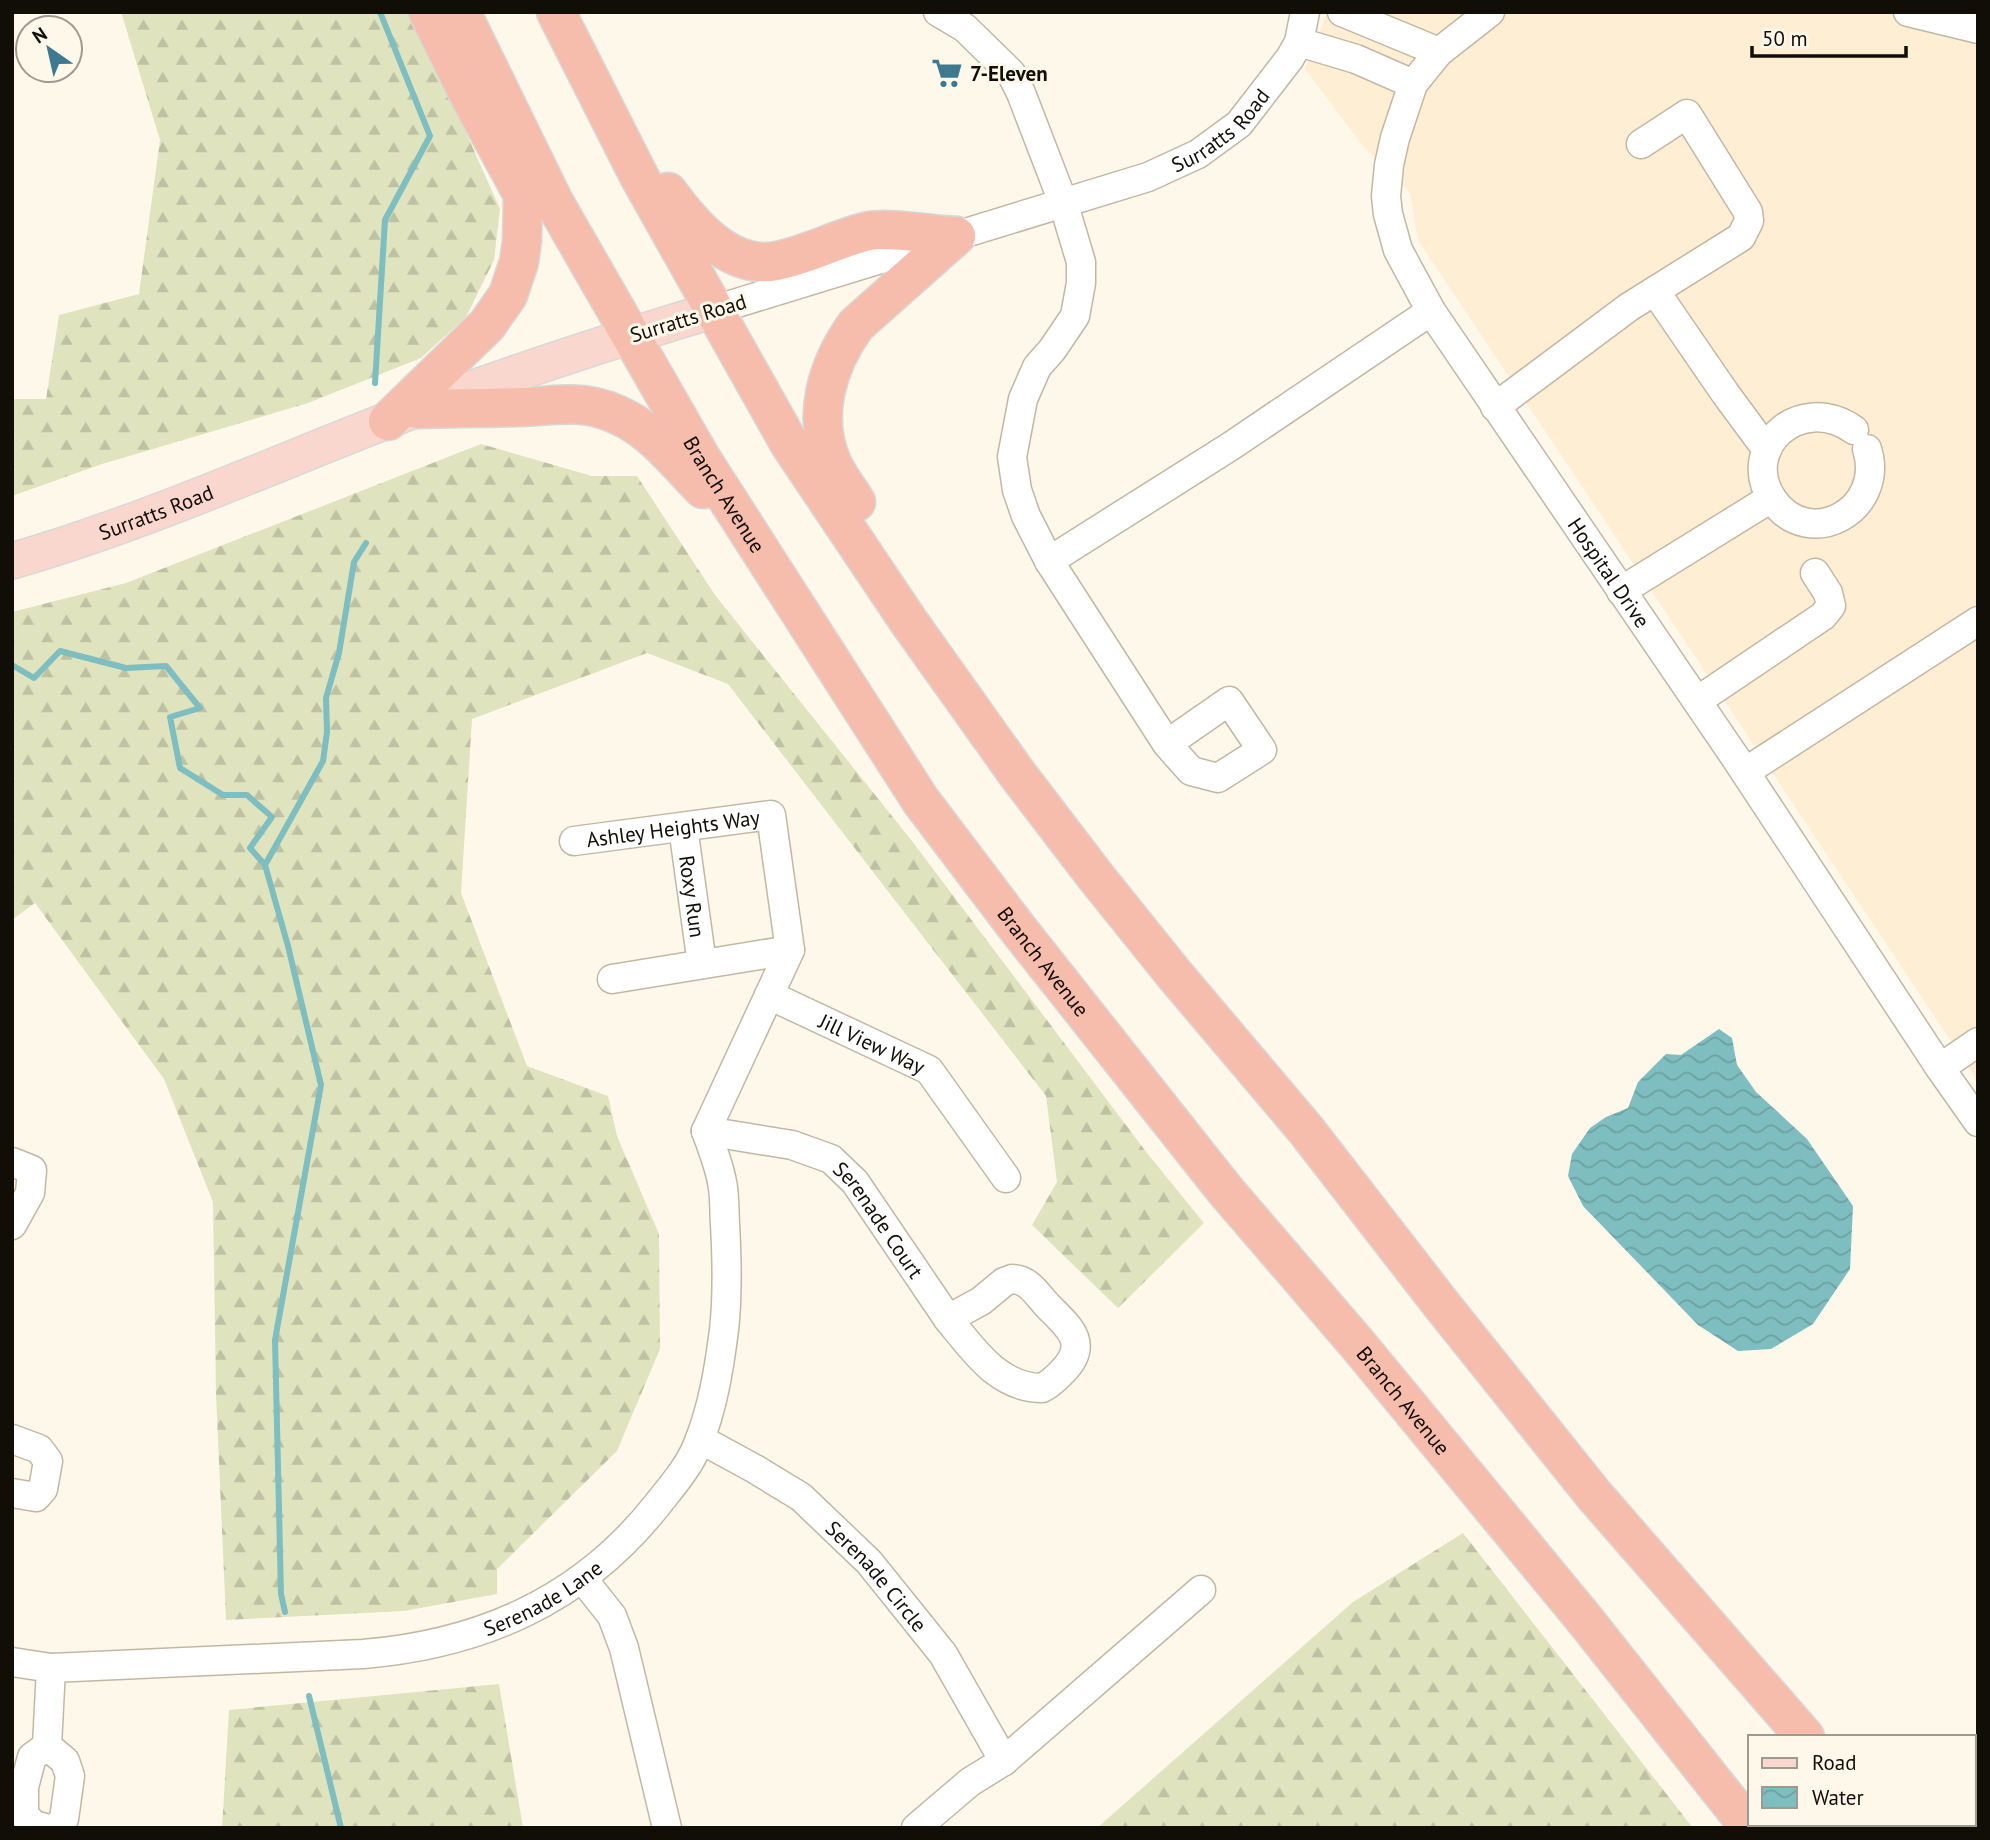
<svg xmlns="http://www.w3.org/2000/svg" width="1990" height="1840" font-family="'PT Sans',sans-serif">
  <style>
    .built { fill: #feefd4 }
    .forest { fill: url(#forest-firs) }
    .water { fill: url(#water-waves) }
    .lines { fill: none; stroke-linecap: round; stroke-linejoin: round }
    .stream { stroke: #7ebdc0; stroke-width: 6 }
    .minor-casing { stroke: #c2b7a4; stroke-width: 31 }
    .major-casing { stroke: #d9d8d7; stroke-width: 38 }
    .highway-casing { stroke: #d9d8d7; stroke-width: 41 }
    .minor { stroke: #fff; stroke-width: 28 }
    .major { stroke: #fad7ce; stroke-width: 35 }
    .highway { stroke: #f6bdad; stroke-width: 38 }
    .labels { text-anchor: middle; dominant-baseline: central; stroke-width: 6; stroke-linejoin: round; paint-order: stroke }
    .poi-label { font-size: 21px; font-weight: bold; fill: #110d07; stroke: #fef8eb; text-anchor: start }
    .street-label { font-size: 21px; fill: #110d07; stroke: #fef8eb }
  </style>
  <defs>
    <pattern id="forest-firs" width="22" height="20" patternUnits="userSpaceOnUse" patternTransform="scale(1.75)"><rect width="22" height="20" fill="#dfe4be"/><path d="M5 1l3.5 6h-7zM16 11l3.5 6h-7z" fill="#bec2a2"/></pattern>
    <pattern id="water-waves" width="16" height="10" patternUnits="userSpaceOnUse" patternTransform="scale(1.75)"><rect width="16" height="10" fill="#7ebdc0"/><path d="M0 5q4-4 8 0t8 0" fill="none" stroke="#6ca1a4"/></pattern>
  </defs>
  <rect width="100%" height="100%" fill="#fef8eb"/>
  <!-- built -->
  <path class="built" d="M1327 12H1978V1082L1418 240 1410 193 1363 146 1305 69Z"/>
  <!-- forest -->
  <g class="forest">
    <path d="M121 12H410L424 38 500 209 494 260 466 317 421 358 308 403 102 464 12 496V399H46L59 315 139 294 160 140Z"/>
    <path d="M481 444 592 476H637L715 595 912 841 1147 1153 1204 1223 1118 1308 1032 1225 1057 1182 1046 1096 728 684 647 653 472 719 461 893 527 1066 608 1096 617 1136 659 1234 660 1349 617 1451 497 1569V1594L404 1611 226 1620 216 1394 213 1202 164 1079 35 903 12 920V612L126 583Z"/>
    <path d="M1463 1533 1693 1828H1097L1353 1602Z"/>
    <path d="M499 1684 523 1828H222L229 1710Z"/>
  </g>
  <!-- water -->
  <path class="water" d="M1719 1029 1732 1038 1737 1065 1756 1092 1807 1139 1853 1206 1850 1269 1813 1324 1771 1349 1738 1351 1698 1325 1583 1206 1568 1176 1572 1154 1590 1128 1606 1117 1628 1108 1638 1082 1666 1054 1681 1055Z"/>
  <g class="lines">
    <!-- stream -->
    <g class="stream">
      <path d="M375 383 385 220 430 136 380 12"/>
      <path d="M12 665 34 678 60 651 126 668 166 666 200 708 170 717 180 768 223 795H247L272 817 250 848 265 865"/>
      <path d="M285 1612 281 1594 275 1340 321 1085 288 946 265 865 323 761 327 732 326 698 339 653 354 562 366 543"/>
      <path d="M309 1696 341 1828"/>
    </g>
    <!-- minor casing -->
    <g class="minor-casing">
      <g id="minor">
        <path d="M938 12 965 28 1011 73 1021 93 1063 202 1081 262V283L1075 316 1052 350 1037 367 1023 399 1012 457 1017 490 1026 516 1049 561 1167 744 1191 771 1218 778 1262 750 1229 701 1167 744"/>
        <path d="M1342 12 1439 52"/>
        <path id="s1" d="M1490 12 1439 52 1413 84 1395 138 1389 165 1386 196 1388 214 1398 250 1431 311 1737 760 1940 1068 1978 1122"/>
        <path d="M1908 12 1978 29"/>
        <path d="M1299 42 1356 59 1413 84"/>
        <path d="M1655 291 1725 393 1767 450"/>
        <path id="s2" d="M714 310 1148 177 1198 154 1239 124 1290 58 1299 42 1305 12"/>
        <path d="M1495 407 1629 307 1741 237 1749 221 1748 212 1687 114 1641 144"/>
        <path d="M1854 430C1799 391 1738 450 1773 500 1809 552 1886 510 1867 449"/>
        <path d="M1049 561 1231 446 1431 311"/>
        <path d="M1621 591 1771 498"/>
        <path d="M1697 701 1823 616 1831 606 1828 593 1815 573"/>
        <path d="M1745 772 1978 621"/>
        <path id="s3" d="M683 827 702 964"/>
        <path id="s4" d="M574 841 771 815 790 950 706 1131"/>
        <path d="M612 979 790 950"/>
        <path id="s5" d="M769 995 929 1070 1006 1178"/>
        <path d="M1940 1068 1978 1042"/>
        <path id="s6" d="M706 1131 792 1145 831 1159 855 1182 948 1319"/>
        <path d="M12 1162 32 1170 30 1193 12 1225"/>
        <path d="M1012 1279C1028 1279 1036 1293 1046 1304 1067 1326 1091 1342 1063 1371 1056 1378 1051 1384 1042 1388 998 1388 973 1349 948 1319L981 1301 1004 1282Z"/>
        <path d="M12 1439 39 1449 48 1461 43 1489 36 1497 12 1493"/>
        <path id="s7" d="M700 1439 755 1469 801 1497 869 1562 943 1654 1004 1761"/>
        <path d="M582 1578 612 1616 624 1648 667 1828"/>
        <path id="s8" d="M12 1662 51 1668 363 1654C482 1644 582 1600 657 1505 672 1486 689 1467 698 1444 713 1407 719 1369 724 1330 728 1295 727 1260 725 1224 724 1210 725 1195 722 1182 719 1165 712 1148 706 1131"/>
        <path d="M47 1746 65 1761 70 1776 64 1819 56 1828"/>
        <path d="M47 1746 51 1668"/>
        <path d="M45 1828 34 1825 24 1815V1787L32 1757 47 1746"/>
        <path d="M916 1828 970 1782 1004 1761 1201 1590"/>
      </g>
    </g>
    <!-- major casing -->
    <g class="major-casing">
      <g id="major">
        <path id="s9" d="M12 561C140 524 263 469 386 421 493 379 604 343 714 310"/>
      </g>
    </g>
    <!-- highway casing -->
    <g class="highway-casing">
      <g id="highway">
        <path id="s10" d="M461 12 554 202 701 458 921 801 1018 929 1225 1190 1359 1346 1585 1620 1750 1828"/>
        <path d="M556 12 639 176 789 443 909 622 1018 775 1096 877 1174 974 1306 1130 1441 1304 1594 1495 1805 1737"/>
        <path d="M668 192C692 225 730 270 776 261 808 255 838 238 869 231 888 227 935 235 956 236"/>
        <path d="M417 409C451 408 485 408 519 407 563 406 586 397 628 420 657 436 680 466 703 489"/>
        <path d="M388 421 487 325 508 295 519 262 522 241 523 195 472 101 428 12"/>
        <path d="M856 502C849 490 839 478 833 465 811 417 827 365 856 325L956 236"/>
        <path d="M1880 1824 1883 1828"/>
      </g>
    </g>
    <!-- minor -->
    <use href="#minor" class="minor"/>
    <!-- major -->
    <use href="#major" class="major"/>
    <!-- highway -->
    <use href="#highway" class="highway"/>
  </g>
  <!-- icons -->
  <defs>
    <g id="supermarket-bare" transform="scale(2.415)"><path d="M-6-5.5h2.5l.6 2H6L4.5 2H-2.5L-4.4-4H-6ZM-1.5 3.2a1.3 1.3 0 1 0 .1 0ZM3 3.2a1.3 1.3 0 1 0 .1 0Z" fill="#3e7891" stroke="#fef8eb" stroke-width="2.5" paint-order="stroke"/></g>
  </defs>
  <g fill-rule="evenodd">
    <use href="#supermarket-bare" x="947" y="73"/>
  </g>
  <g class="labels">
    <!-- poi labels -->
    <g class="poi-label">
      <text x="970" y="73">7-Eleven</text>
    </g>
    <!-- street labels -->
    <g class="street-label">
      <text stroke="none"><textPath href="#s2" startOffset="541">Surratts Road</textPath></text>
      <text transform="translate(688 318) rotate(-17)">Surratts Road</text>
      <text stroke="none"><textPath href="#s10" startOffset="550">Branch Avenue</textPath></text>
      <text stroke="none"><textPath href="#s9" startOffset="152">Surratts Road</textPath></text>
      <text stroke="none"><textPath href="#s1" startOffset="663">Hospital Drive</textPath></text>
      <text stroke="none"><textPath href="#s4" startOffset="100">Ashley Heights Way</textPath></text>
      <text stroke="none"><textPath href="#s3" startOffset="70">Roxy Run</textPath></text>
      <text stroke="none"><textPath href="#s10" startOffset="1116">Branch Avenue</textPath></text>
      <text stroke="none"><textPath href="#s5" startOffset="114">Jill View Way</textPath></text>
      <text stroke="none"><textPath href="#s6" startOffset="206">Serenade Court</textPath></text>
      <text stroke="none"><textPath href="#s10" startOffset="1684">Branch Avenue</textPath></text>
      <text stroke="none"><textPath href="#s7" startOffset="226">Serenade Circle</textPath></text>
      <text stroke="none"><textPath href="#s8" startOffset="542">Serenade Lane</textPath></text>
    </g>
  </g>
  <!-- border -->
  <rect width="1990" height="1840" fill="none" stroke="#110d07" stroke-width="28"/>
  <!-- legend -->
  <rect x="1748" y="1735" width="228" height="91" fill="#fef8eb" stroke="#9f9a90" stroke-width="2"/>
  <rect x="1762" y="1758" width="35" height="10" fill="#fad7ce" stroke="#9f9a90" stroke-width="2"/>
  <text x="1812" y="1770" font-size="21" fill="#110d07">Road</text>
  <rect x="1762" y="1787" width="35" height="21" fill="url(#water-waves)" stroke="#9f9a90" stroke-width="2"/>
  <text x="1812" y="1805" font-size="21" fill="#110d07">Water</text>
  <!-- north arrow -->
  <g transform="translate(49 49) rotate(326)"><circle r="33" fill="#fef8eb" stroke="#9f9a90" stroke-width="2"/>
  <path d="M0-5L12 26L0 18L-12 26Z" fill="#3e7891"/>
  <text y="-10" font-size="19" font-weight="bold" text-anchor="middle" fill="#110d07">N</text>
  </g>
  <!-- scale -->
  <path d="M1752 46v10h154v-10" fill="none" stroke="#110d07" stroke-width="3.5"/>
  <text x="1762" y="46" font-size="21" fill="#110d07" stroke="#fef8eb" stroke-width="5" paint-order="stroke">50 m</text>
</svg>
